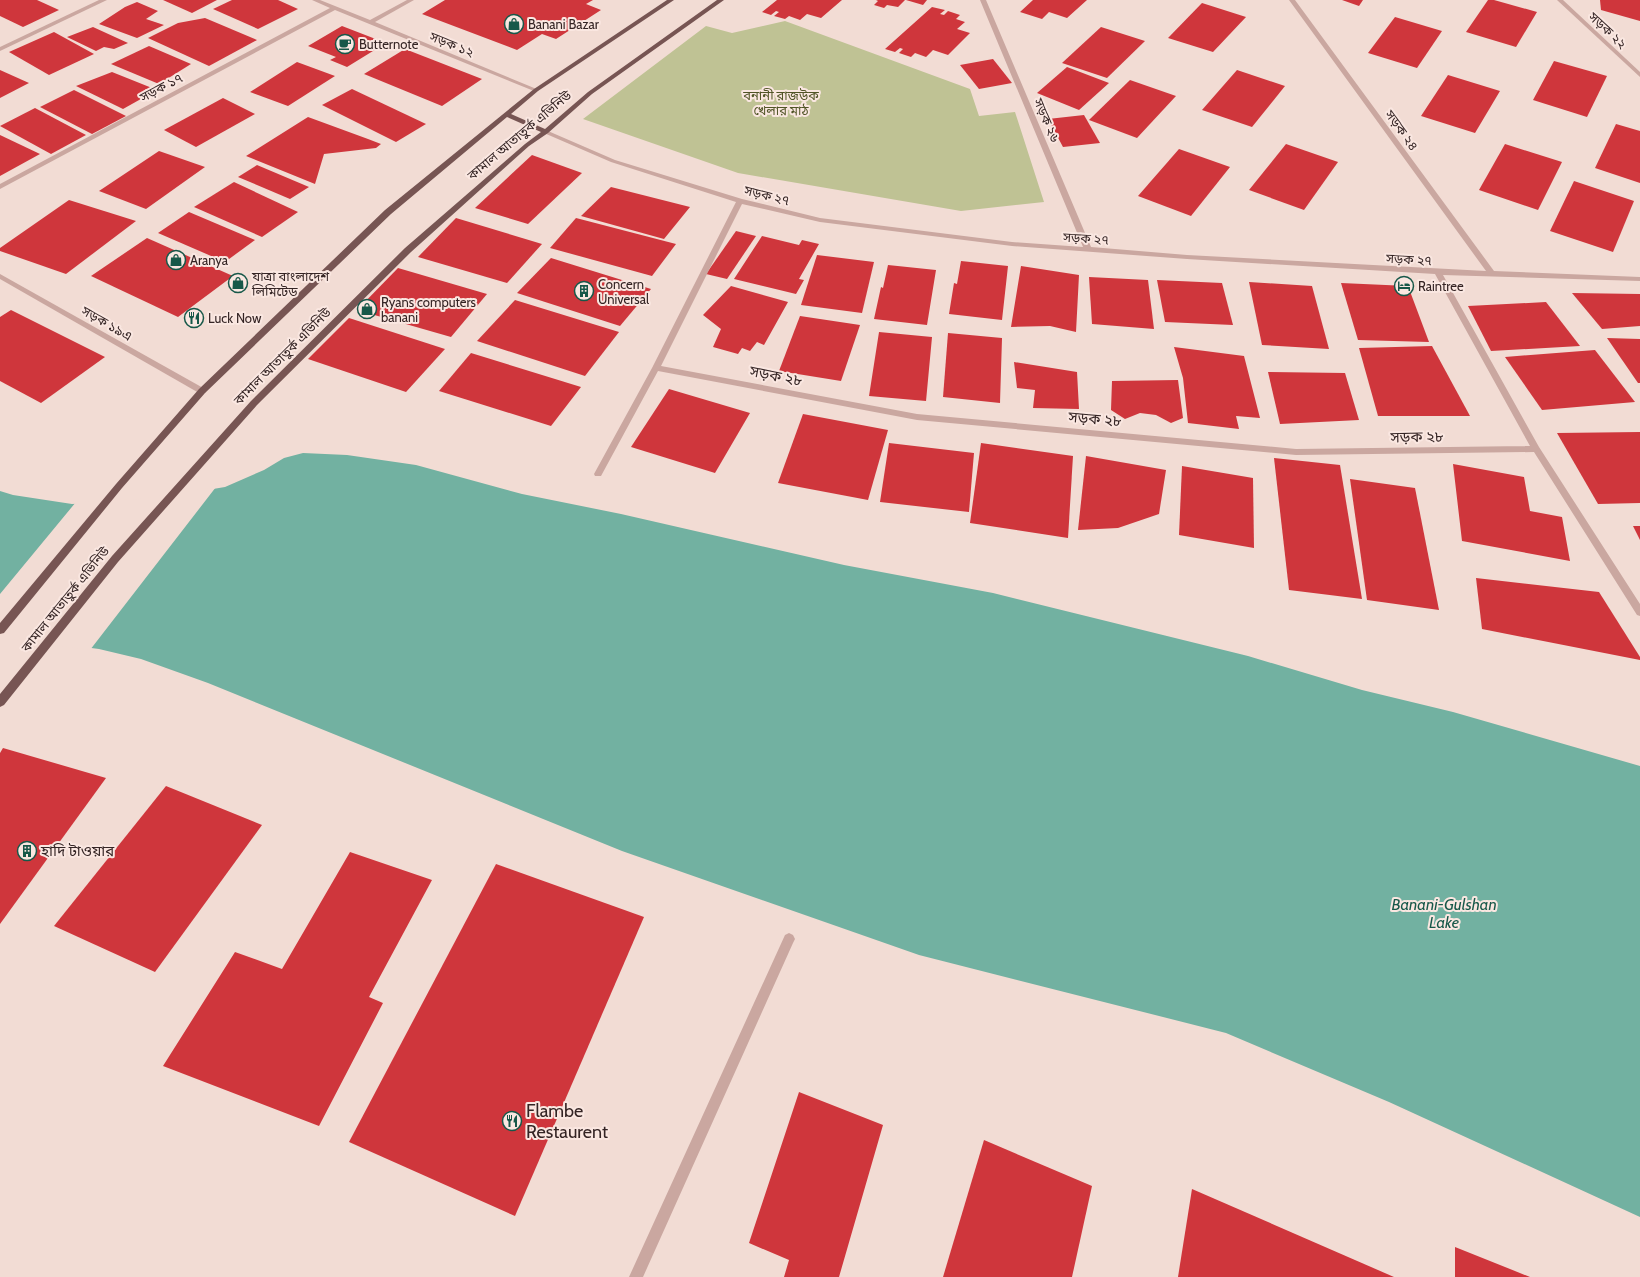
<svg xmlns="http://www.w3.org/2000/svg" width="1640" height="1277" font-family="Cabin,'Noto Sans Bengali',sans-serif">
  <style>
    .green { fill: #bfc294 }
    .water { fill: #72b1a1 }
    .pier { fill: #f2dcd4 }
    .building { fill: #cf363c }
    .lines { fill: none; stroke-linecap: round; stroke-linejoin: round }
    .minor { fill: #caa7a0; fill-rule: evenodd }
    .major { fill: #775553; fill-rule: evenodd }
    .labels { text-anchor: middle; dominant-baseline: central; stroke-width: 4; stroke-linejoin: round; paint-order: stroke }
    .far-poi-label { font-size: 13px; fill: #342424; stroke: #fae7e1; text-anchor: start }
    .far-street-label { font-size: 13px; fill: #342424; stroke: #fae7e1 }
    .far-park-label { font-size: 13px; fill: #505426; stroke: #fae7e1 }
    .street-label { font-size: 15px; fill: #342424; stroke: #fae7e1 }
    .poi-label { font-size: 15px; fill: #342424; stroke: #fae7e1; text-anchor: start }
    .water-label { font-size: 16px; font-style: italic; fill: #175849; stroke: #fae7e1 }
    .near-poi-label { font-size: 18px; fill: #342424; stroke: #fae7e1; text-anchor: start }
  </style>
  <rect width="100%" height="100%" fill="#f2dcd4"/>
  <!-- green -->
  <path class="green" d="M785 21 970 89 979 116 1015 112 1044 202 961 211 738 173 583 119 706 26 732 33Z"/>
  <!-- water -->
  <path class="water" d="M303 453 347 455 416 465 522 494 621 514 844 565 993 593 1248 656 1362 690 1453 712 1640 766V1217L1389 1102 1226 1033 919 955 622 851 208 683 141 659 99 649 0 636V491L13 495 72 504 141 501 225 487 264 470 284 458Z"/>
  <!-- pier -->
  <path class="pier" d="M216 487 90 650 0 638V594L76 502 140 499Z"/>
  <!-- building -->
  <g class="building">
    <path d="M0 0H37L59 10 23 27 0 16Z"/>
    <path d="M163 0H217L192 13Z"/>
    <path d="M232 0H278L298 9 258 29 213 9Z"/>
    <path d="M445 0H593L586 4 601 10 556 39 542 34 517 50 422 14Z"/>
    <path d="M777 0H842L821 18 807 14 800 20 789 16 785 19 774 16 779 12 776 11 771 15 762 12Z"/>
    <path d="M876 0H905L898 7 887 5 884 8 874 5 878 1Z"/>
    <path d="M906 0H927L923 5Z"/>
    <path d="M1033 0H1087L1067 18 1049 12 1042 19 1020 12Z"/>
    <path d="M1342 0H1363L1359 6Z"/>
    <path d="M1488 0H1494L1537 12 1516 47 1466 32Z"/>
    <path d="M1600 0H1640V21L1601 10Z"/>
    <path d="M137 2 158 11 146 19 164 25 137 38 99 24 125 7Z"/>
    <path d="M1202 3 1246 17 1213 52 1168 38Z"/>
    <path d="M932 7 945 10 940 14 944 15 948 11 960 15 956 19 965 22 957 29 970 33 948 55 933 50 926 57 915 53 911 57 899 53 903 49 900 48 895 52 885 49Z"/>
    <path d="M1395 17 1442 31 1417 68 1368 53Z"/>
    <path d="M205 18 257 40 209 66 148 38 178 23Z"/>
    <path d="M342 26 386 43 347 67 330 60 336 57 308 46Z"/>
    <path d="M93 27 128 43 114 49 104 47 96 51 67 37Z"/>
    <path d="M1101 27 1145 41 1107 78 1062 63Z"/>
    <path d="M54 32 94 54 49 75 9 52Z"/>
    <path d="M149 46 191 64 159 84 111 64Z"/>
    <path d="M405 49 482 79 442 106 364 74Z"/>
    <path d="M993 59 1012 83 979 89 960 65Z"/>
    <path d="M1554 61 1607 76 1587 117 1533 100Z"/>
    <path d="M297 62 335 76 288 106 250 92Z"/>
    <path d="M1067 67 1109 83 1079 110 1037 93Z"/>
    <path d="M0 70 29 83 0 98Z"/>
    <path d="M1237 70 1285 86 1252 127 1202 110Z"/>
    <path d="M112 72 157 90 123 109 76 86Z"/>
    <path d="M1448 75 1500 91 1475 133 1421 116Z"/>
    <path d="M1130 80 1176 96 1137 138 1089 120Z"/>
    <path d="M352 89 426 124 396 142 322 105Z"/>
    <path d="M74 90 126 116 92 134 40 107Z"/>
    <path d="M223 98 255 114 196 147 164 130Z"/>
    <path d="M35 108 86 135 51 154 0 126Z"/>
    <path d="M1084 115 1100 143 1063 147 1048 119Z"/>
    <path d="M308 117 368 139 381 144 376 148 324 154 315 184 246 156Z"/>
    <path d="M1616 124 1640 131V183L1595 168Z"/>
    <path d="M0 135 40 154 0 176Z"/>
    <path d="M1286 144 1338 162 1304 210 1249 190Z"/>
    <path d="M1505 144 1562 162 1538 210 1479 190Z"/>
    <path d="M1179 149 1230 167 1191 216 1138 196Z"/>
    <path d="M159 151 205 167 146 209 99 191Z"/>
    <path d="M532 155 582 173 528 224 475 208Z"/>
    <path d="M257 165 309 187 290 199 238 177Z"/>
    <path d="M1574 181 1634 201 1613 252 1550 231Z"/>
    <path d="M234 182 298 212 262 237 194 207Z"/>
    <path d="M611 187 690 207 664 239 581 216Z"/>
    <path d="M69 200 136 221 66 274 0 251V248Z"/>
    <path d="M189 212 255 240 225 262 158 233Z"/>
    <path d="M456 218 542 244 507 283 418 257Z"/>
    <path d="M576 218 676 244 652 276 550 248Z"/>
    <path d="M736 231 756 236 727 279 706 274Z"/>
    <path d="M762 236 799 245 802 240 819 244 799 279 804 280 796 294 734 279Z"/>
    <path d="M147 238 233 276 178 317 91 276Z"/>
    <path d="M817 255 874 262 862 313 801 305Z"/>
    <path d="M551 258 651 289 620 326 517 293Z"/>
    <path d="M961 261 1008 266 1002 320 949 314 954 283 957 284Z"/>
    <path d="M888 265 936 270 927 325 874 319 881 287 883 288Z"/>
    <path d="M1021 266 1079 275 1076 332 1050 326 1011 327Z"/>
    <path d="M398 268 487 294 451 337 357 310Z"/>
    <path d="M1089 277 1148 280 1154 329 1092 324Z"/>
    <path d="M1157 280 1222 283 1233 325 1165 322Z"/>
    <path d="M1249 282 1312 286 1329 349 1262 345Z"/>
    <path d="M1341 283 1408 286 1429 342 1358 340Z"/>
    <path d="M731 286 788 302 764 345 757 342 750 351 742 348 738 354 713 347 721 329 703 315Z"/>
    <path d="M1572 293 1640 294V326L1602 329Z"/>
    <path d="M515 300 619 332 585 376 477 341Z"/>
    <path d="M1546 302 1580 346 1491 351 1468 306Z"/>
    <path d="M11 310 105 357 41 403 0 381V317Z"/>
    <path d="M800 316 860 325 841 381 779 371Z"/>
    <path d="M349 318 445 349 406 392 308 359Z"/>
    <path d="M879 332 932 337 926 401 869 396Z"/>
    <path d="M948 333 1002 338 1000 403 943 397Z"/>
    <path d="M1607 338 1640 339V383H1638Z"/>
    <path d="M1432 346 1470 416H1378L1359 348Z"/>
    <path d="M1174 347 1244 356 1260 418 1236 416 1239 429 1188 423 1183 378Z"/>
    <path d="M1595 350 1635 402 1542 410 1505 357Z"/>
    <path d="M471 353 581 387 551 426 439 391Z"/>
    <path d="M1014 362 1077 372 1079 409 1033 408 1035 390 1017 388Z"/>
    <path d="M1268 372 1345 373 1359 420 1280 424Z"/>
    <path d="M1178 380 1183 418 1171 423 1156 415 1140 413 1125 419 1111 410 1112 381Z"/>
    <path d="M669 389 750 413 715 473 631 447Z"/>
    <path d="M803 414 888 430 868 500 778 483Z"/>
    <path d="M1640 432V503L1598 504 1557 433Z"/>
    <path d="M889 443 974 453 969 512 880 502Z"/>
    <path d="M981 443 1073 456 1068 538 970 523Z"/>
    <path d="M1086 456 1166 470 1159 514 1118 528 1078 530Z"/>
    <path d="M1274 458 1340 465 1362 599 1289 590Z"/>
    <path d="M1453 464 1524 477 1530 511 1562 517 1570 561 1462 541Z"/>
    <path d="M1182 466 1253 478 1254 548 1179 535Z"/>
    <path d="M1350 479 1415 488 1439 610 1367 600Z"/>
    <path d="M1633 526H1640V540Z"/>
    <path d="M1476 578 1599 592 1640 657V660L1482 629Z"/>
    <path d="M3 748 106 778 0 924V753Z"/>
    <path d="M166 786 262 825 155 972 54 926Z"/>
    <path d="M350 852 432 880 369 997 383 1003 319 1126 163 1066 235 952 282 969Z"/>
    <path d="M496 864 644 917 515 1216 349 1142Z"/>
    <path d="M799 1092 883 1125 839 1277H784L789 1260 749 1243Z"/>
    <path d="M984 1140 1092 1186 1072 1277H943Z"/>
    <path d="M1192 1189 1394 1277H1178Z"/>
    <path d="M1455 1247 1530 1277H1455Z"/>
  </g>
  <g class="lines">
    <!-- minor -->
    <g class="minor">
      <path d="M99 0H107L0 51V47Z"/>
      <path d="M312 0H320L370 20 407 0H414L375 22 539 90 534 91 335 10 0 189V184L330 8Z"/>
      <path d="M980 0H986L1091 247 1187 255 1486 271 1289 0H1295L1494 271 1640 277V281L1443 275 1539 447 1640 604V616L1637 615 1534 452 1296 455 917 420 658 371 601 476H595L594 474 652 368 736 202 611 162 544 133V131H548L615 160 742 199 820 218 1012 242 1083 247ZM742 204 820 222 1012 246 1187 259 1435 274 1530 446 1296 449 917 414 661 366Z"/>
      <path d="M1557 0H1563L1640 72V77Z"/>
      <path d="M0 274 205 389 206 391 205 393H199L0 279Z"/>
      <path d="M789 933 793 935 795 939 793 943 643 1277H629L785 935Z"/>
    </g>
    <!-- major -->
    <path class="major" d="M667 0H674L538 91 511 114 545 129 588 92 717 0H724L592 94 548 133 529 146 411 252 257 405 118 562 4 705 0 707V694L112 556 251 401 405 248 525 144 541 132 507 117 391 214 205 393 122 488 4 633 0 634V623L116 484 199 389 385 210 534 89Z"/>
  </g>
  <!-- icons -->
  <defs>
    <g id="shop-ring" transform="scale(1)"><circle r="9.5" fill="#fae7e1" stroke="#175849" stroke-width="1.5"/><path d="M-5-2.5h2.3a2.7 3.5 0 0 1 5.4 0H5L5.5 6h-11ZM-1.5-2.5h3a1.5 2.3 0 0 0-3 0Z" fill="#175849"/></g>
    <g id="cafe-ring" transform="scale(1)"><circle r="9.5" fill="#fae7e1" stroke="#175849" stroke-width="1.5"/><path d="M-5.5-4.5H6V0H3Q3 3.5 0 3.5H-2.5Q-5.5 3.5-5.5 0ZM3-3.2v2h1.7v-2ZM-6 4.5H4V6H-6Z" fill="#175849"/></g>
    <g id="hotel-ring" transform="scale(1)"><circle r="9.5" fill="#fae7e1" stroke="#175849" stroke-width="1.5"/><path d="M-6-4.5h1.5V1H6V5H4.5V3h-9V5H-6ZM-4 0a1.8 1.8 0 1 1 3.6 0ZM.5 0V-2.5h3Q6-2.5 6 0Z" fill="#175849"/></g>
    <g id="building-ring" transform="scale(1)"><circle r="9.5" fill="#fae7e1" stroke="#175849" stroke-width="1.5"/><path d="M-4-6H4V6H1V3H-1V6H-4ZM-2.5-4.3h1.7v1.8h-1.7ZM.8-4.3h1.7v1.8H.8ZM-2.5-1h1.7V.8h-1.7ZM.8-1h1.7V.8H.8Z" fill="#175849"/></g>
    <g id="restaurant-ring" transform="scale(1)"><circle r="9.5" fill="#fae7e1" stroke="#175849" stroke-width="1.5"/><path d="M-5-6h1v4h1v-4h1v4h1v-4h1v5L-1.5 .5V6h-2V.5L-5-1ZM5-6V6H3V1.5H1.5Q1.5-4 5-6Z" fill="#175849"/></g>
  </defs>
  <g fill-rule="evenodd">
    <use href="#shop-ring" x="514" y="24"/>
    <use href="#cafe-ring" x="345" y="44"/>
    <use href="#shop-ring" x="176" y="260"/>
    <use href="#shop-ring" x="238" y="283"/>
    <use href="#hotel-ring" x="1404" y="286"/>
    <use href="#building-ring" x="584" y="291"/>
    <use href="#shop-ring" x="367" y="309"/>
    <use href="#restaurant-ring" x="194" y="318"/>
    <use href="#building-ring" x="27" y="851"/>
    <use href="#restaurant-ring" x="512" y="1121"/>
  </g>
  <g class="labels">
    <!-- far-poi labels -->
    <g class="far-poi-label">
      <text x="528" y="24">Banani Bazar</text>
      <text x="359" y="44">Butternote</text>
      <text x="190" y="260">Aranya</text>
      <text x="252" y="276">যাত্রা বাংলাদেশ<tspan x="252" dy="15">লিমিটেড</tspan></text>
      <text x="598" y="284">Concern<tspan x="598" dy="15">Universal</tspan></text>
      <text x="1418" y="286">Raintree</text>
      <text x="381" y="302">Ryans computers<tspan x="381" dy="15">banani</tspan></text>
      <text x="208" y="318">Luck Now</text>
    </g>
    <!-- far-street labels -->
    <g class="far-street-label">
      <text transform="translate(1608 30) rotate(43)">সড়ক ২২</text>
      <text transform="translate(452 44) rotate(22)">সড়ক ১২</text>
      <text transform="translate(161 87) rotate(-28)">সড়ক ১৭</text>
      <text transform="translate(1047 120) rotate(67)">সড়ক ২৬</text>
      <text transform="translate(1402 130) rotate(54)">সড়ক ২৪</text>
      <text transform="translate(519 135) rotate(-40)">কামাল আতাতুর্ক এভিনিউ</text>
      <text transform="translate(767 195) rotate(14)">সড়ক ২৭</text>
      <text transform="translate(1086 238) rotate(4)">সড়ক ২৭</text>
      <text transform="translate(1409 259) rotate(3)">সড়ক ২৭</text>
      <text transform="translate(107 323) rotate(30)">সড়ক ১৯এ</text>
      <text transform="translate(282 356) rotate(-45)">কামাল আতাতুর্ক এভিনিউ</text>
      <text transform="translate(65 599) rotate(-51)">কামাল আতাতুর্ক এভিনিউ</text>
    </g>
    <!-- far-park labels -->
    <g class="far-park-label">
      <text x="781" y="95">বনানী রাজউক<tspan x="781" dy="15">খেলার মাঠ</tspan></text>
    </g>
    <!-- street labels -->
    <g class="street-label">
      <text transform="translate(776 376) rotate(11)">সড়ক ২৮</text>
      <text transform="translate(1095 419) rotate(5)">সড়ক ২৮</text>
      <text transform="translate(1417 437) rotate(-1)">সড়ক ২৮</text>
    </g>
    <!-- poi labels -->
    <g class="poi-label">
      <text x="41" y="851">হাদি টাওয়ার</text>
    </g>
    <!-- water labels -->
    <g class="water-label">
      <text x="1444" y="904">Banani-Gulshan<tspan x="1444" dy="18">Lake</tspan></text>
    </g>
    <!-- near-poi labels -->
    <g class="near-poi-label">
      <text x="526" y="1111">Flambe<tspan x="526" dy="21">Restaurent</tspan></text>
    </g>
  </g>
</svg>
